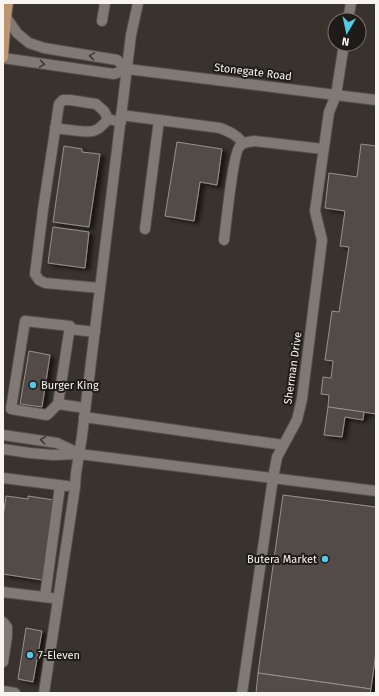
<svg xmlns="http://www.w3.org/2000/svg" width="379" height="696" font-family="'Fira Sans',sans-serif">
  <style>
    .building { fill: #534c47; stroke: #98918a; filter: url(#shadow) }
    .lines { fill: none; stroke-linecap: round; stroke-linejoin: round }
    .minor-casing { stroke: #544f4a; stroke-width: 12 }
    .major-casing { stroke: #544f4a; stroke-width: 12 }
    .minor { stroke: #817a74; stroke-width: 10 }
    .major { stroke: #bc9673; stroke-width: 10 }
    .oneway { stroke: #3c3834 }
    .poi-dot { fill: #57c9e2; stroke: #1e1b19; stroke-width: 1.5 }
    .labels { text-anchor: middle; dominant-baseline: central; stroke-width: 4; stroke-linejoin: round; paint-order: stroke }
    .street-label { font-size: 11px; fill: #f8f4f0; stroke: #1e1b19 }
    .poi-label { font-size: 11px; fill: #f8f4f0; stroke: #1e1b19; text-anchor: start }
  </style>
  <defs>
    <filter id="shadow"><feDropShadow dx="4.5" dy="2.5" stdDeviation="2" flood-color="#0009"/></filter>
  </defs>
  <rect width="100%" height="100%" fill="#39332e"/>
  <!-- building -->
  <g class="building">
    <path d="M177 142 222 149 217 185 200 182 194 221 165 216Z"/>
    <path d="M361 144 376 146V414L328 407 329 395 321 394 323 377 331 378 332 371 333 361 325 360 332 311 339 312 349 247 340 246 345 211 325 208 329 173 357 177Z"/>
    <path d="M64 146 82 149V152L100 154 89 227 53 222Z"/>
    <path d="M53 227 89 232 85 268 48 263Z"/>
    <path d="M29 351 50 355 42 407 20 404Z"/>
    <path d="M328 407 364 412 363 420 345 417 342 437 324 435Z"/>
    <path d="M283 495 376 507V652L371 689 258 673Z"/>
    <path d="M6 496 28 499V496L54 500 42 580 3 574V517Z"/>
    <path d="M26 628 42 631 33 682 18 679Z"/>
    <path d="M258 673 371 689 370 693H256Z"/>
  </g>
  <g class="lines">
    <!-- minor casing -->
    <g class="minor-casing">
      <g id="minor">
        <path d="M6 17 17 33 29 43 44 48 117 60 127 69"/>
        <path d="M348 20 351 3"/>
        <path d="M102 21 105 3"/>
        <path d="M3 58 114 74 127 69 376 100"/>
        <path d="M121 115 220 128C230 132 237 135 243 143"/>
        <path d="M55 128C64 129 85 133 93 131 99 130 104 124 108 119"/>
        <path d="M145 229 159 120"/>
        <path d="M224 240C226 226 233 152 240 146 243 142 249 142 254 141L323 149"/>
        <path d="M100 288 45 283 39 280 35 274 43 210 59 104 63 100H70L96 104 104 111 108 119 121 122"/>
        <path d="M25 321 70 326 58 404 47 415 11 409Z"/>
        <path d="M69 329 95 332"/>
        <path d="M58 404 85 408"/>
        <path d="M84 417 283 445"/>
        <path d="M3 435 57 443 78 453"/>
        <path d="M3 449 30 453 53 455 79 454 376 491"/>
        <path d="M3 478 67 486"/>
        <path d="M3 592 52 598"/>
        <path d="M45 597 60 486"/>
        <path d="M3 622 7 627V636L3 662"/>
        <path d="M3 691 15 693"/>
        <path d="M44 693 75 487 76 473 82 436 131 35 138 3"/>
        <path d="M242 693 273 478 277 457 297 420 302 399 322 240 315 211 329 112 336 95 344 44"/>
      </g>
    </g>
    <!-- major casing -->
    <g class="major-casing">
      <path id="major" d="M3 57 6 17 8 3"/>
    </g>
    <!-- minor -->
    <use href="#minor" class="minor"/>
    <!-- major -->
    <use href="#major" class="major"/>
  </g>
  <!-- one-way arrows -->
  <defs><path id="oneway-chevron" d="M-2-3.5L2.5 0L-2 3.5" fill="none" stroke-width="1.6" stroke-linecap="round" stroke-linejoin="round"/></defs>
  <g class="oneway">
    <use href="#oneway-chevron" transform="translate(92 56) rotate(-171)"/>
    <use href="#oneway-chevron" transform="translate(42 64) rotate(9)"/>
    <use href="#oneway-chevron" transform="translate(43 440) rotate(-172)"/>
  </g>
  <!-- markers -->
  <g class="poi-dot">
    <circle cx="33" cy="385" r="4"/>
    <circle cx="325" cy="559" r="4"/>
    <circle cx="30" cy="655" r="4"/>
  </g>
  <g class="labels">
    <!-- street labels -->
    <g class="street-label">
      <text transform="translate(253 72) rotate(7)">Stonegate Road</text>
      <text transform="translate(293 368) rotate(-82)">Sherman Drive</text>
    </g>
    <!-- poi labels -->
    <g class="poi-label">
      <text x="41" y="385">Burger King</text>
      <text x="317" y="559" text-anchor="end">Butera Market</text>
      <text x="38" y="655">7-Eleven</text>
    </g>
  </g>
  <!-- border -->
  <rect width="379" height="696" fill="none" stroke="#f8f4f0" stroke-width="8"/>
  <!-- north arrow -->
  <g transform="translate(347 32) rotate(189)"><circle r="19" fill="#1e1b19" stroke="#75726f"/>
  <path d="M0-3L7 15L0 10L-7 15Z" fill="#57c9e2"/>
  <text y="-6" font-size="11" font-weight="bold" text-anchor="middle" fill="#f8f4f0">N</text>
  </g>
</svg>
